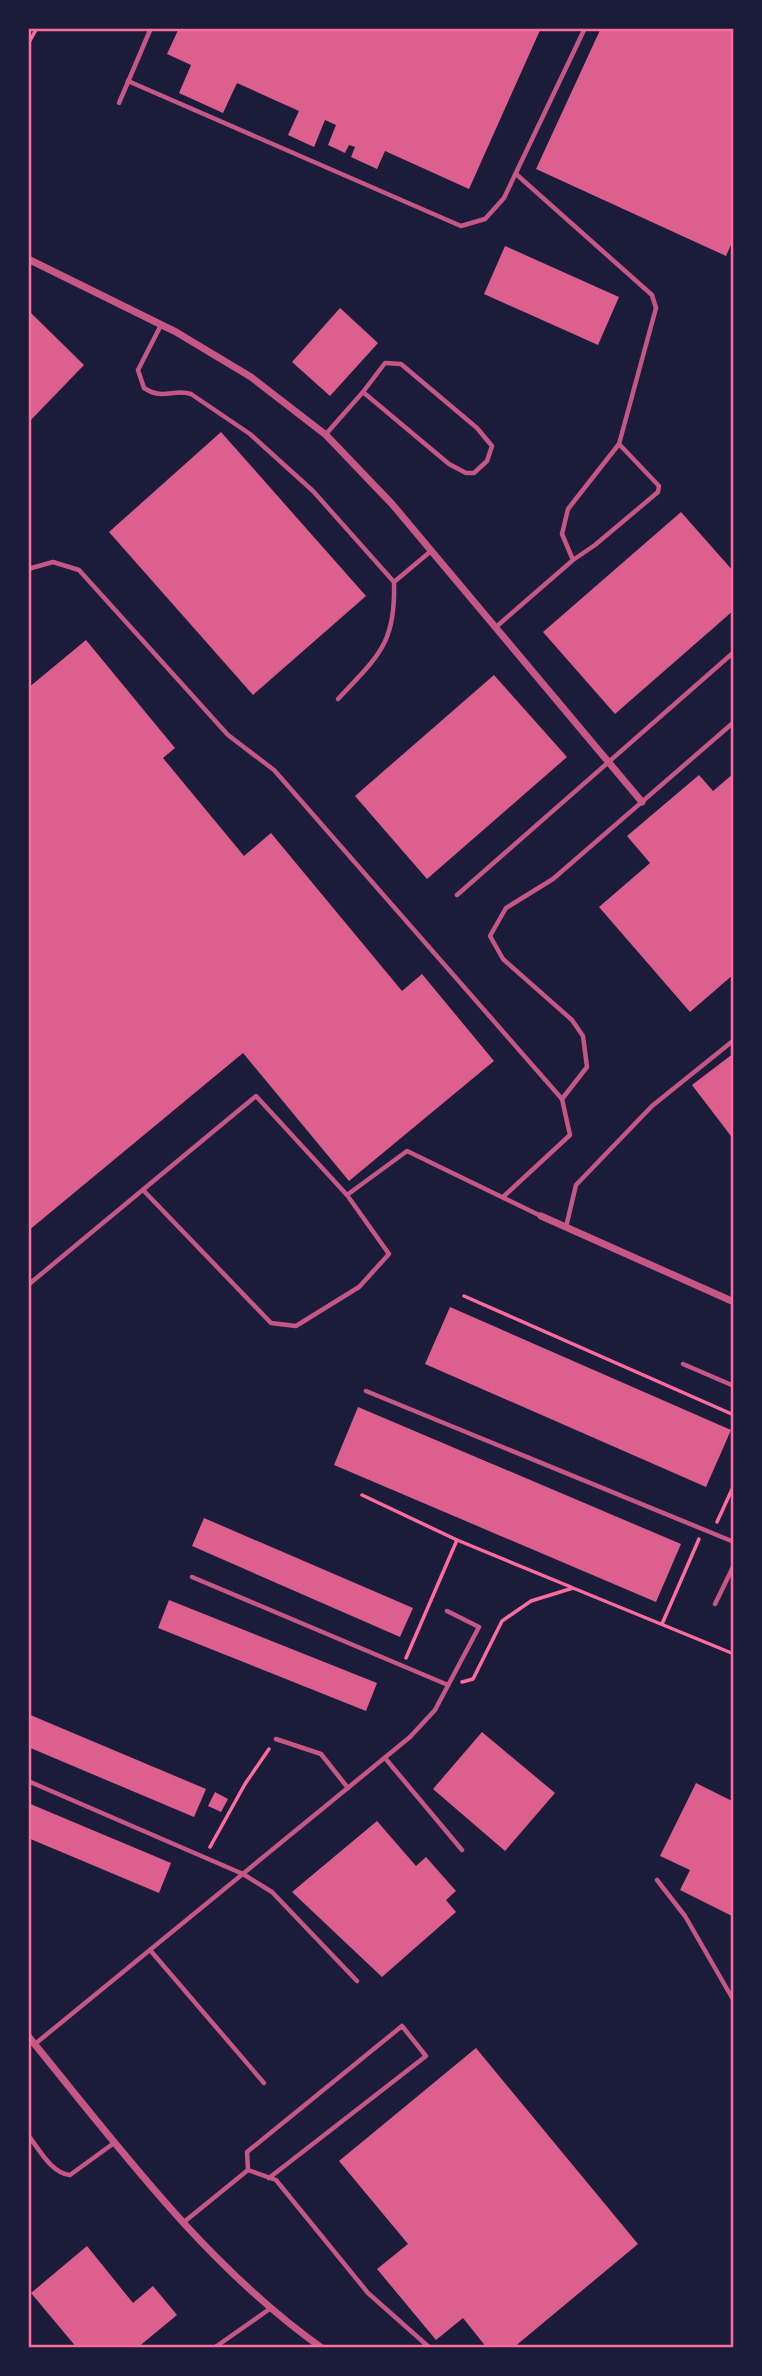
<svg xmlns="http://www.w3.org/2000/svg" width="762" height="2376" font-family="Arial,sans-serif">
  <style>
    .building { fill: #dd5f8e }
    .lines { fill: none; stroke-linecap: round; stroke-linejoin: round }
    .path { stroke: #ff6b9d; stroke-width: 3.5 }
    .service { stroke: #c65784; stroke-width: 4.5 }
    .minor { stroke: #c65784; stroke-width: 7 }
    .neatline { fill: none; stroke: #ff6b9d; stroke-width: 2.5 }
  </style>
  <rect width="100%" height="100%" fill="#1b1b3a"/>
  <!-- building -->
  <g class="building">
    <path d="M179 28H541L469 189 385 151 377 169 351 157 355 147 349 145 345 153 328 145 336 125 325 120 314 147 288 135 299 111 237 83 223 113 179 93 191 65 167 54Z"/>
    <path d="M601 28H734V238L726 256 536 169Z"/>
    <path d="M505 246 619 297 598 345 484 294Z"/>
    <path d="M340 308 378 343 330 396 292 362Z"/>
    <path d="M28 310 84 365 28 423Z"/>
    <path d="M221 432 366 596 253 695 109 532Z"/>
    <path d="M681 512 734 572V610L615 714 543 632Z"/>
    <path d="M86 640 175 748 163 758 244 856 271 833 402 991 422 974 494 1061 349 1181 243 1053 28 1231V688Z"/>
    <path d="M494 675 567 757 427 879 355 796Z"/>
    <path d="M734 773V974L690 1012 599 907 650 863 627 836 699 775 713 791Z"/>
    <path d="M734 1053V1140L692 1085Z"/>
    <path d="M450 1307 731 1430 706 1487 425 1364Z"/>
    <path d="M358 1407 681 1544 656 1602 334 1465Z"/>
    <path d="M204 1518 413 1608 400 1637 192 1546Z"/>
    <path d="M169 1600 377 1683 366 1711 158 1628Z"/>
    <path d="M28 1714 206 1789 194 1817 28 1747Z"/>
    <path d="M482 1732 555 1793 505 1851 433 1789Z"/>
    <path d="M696 1783 734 1802V1917L680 1890 690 1870 660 1856Z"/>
    <path d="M215 1792 228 1799 221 1812 208 1806Z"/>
    <path d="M28 1803 171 1863 159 1893 28 1838Z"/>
    <path d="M377 1821 416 1866 426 1857 456 1891 446 1900 456 1912 382 1977 292 1892Z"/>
    <path d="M476 2048 638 2244 513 2348H487L463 2318 436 2340 377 2269 408 2244 339 2161Z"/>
    <path d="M87 2246 133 2303 153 2286 177 2315 137 2348H77L31 2293Z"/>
  </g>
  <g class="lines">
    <!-- path -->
    <g class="path">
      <path d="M28 44 37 28"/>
      <path d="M464 1296 734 1415"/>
      <path d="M362 1495 457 1540"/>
      <path d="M717 1522 734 1485"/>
      <path d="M662 1624 699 1539"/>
      <path d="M406 1658 457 1540 571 1587"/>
      <path d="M462 1682 473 1679 502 1621 531 1601 573 1588 734 1654"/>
      <path d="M210 1847 245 1784 269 1749"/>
    </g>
    <!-- service -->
    <g class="service">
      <path d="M128 81 461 226 485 219 504 198 585 28"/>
      <path d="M119 103 151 28"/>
      <path d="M516 174 652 295 656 308 619 444"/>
      <path d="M161 325 138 370 144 388C164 401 173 388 191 394L250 434 313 491 394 582 431 551"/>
      <path d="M326 434 363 392 449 464 466 473H474L487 461 492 446 477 428 401 364 385 363 363 392"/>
      <path d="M28 569 53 562 79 570 228 735 274 770 562 1099 570 1135 503 1197"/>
      <path d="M496 627 573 560 595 545 658 492 659 486 619 444 568 509 562 534 573 560"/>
      <path d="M338 699C378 656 396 644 394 582"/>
      <path d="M457 895 734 652"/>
      <path d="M562 1099 587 1067 583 1036 572 1020 503 959 490 936 506 908 553 879 734 722"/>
      <path d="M143 1190 271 1323 296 1326 359 1287 389 1254 347 1195"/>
      <path d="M566 1227 576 1185 652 1106 734 1040"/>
      <path d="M28 1285 256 1096 347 1195 407 1151 541 1216"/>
      <path d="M683 1364 734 1386"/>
      <path d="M366 1391 734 1542"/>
      <path d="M192 1577 448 1685"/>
      <path d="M715 1604 734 1565"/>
      <path d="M276 1739 321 1754 348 1788"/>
      <path d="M385 1758 462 1850"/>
      <path d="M28 1781 243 1874 272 1892 357 1981"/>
      <path d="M657 1880 685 1916 734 2001"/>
      <path d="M150 1950 264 2083"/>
      <path d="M35 2044 410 1737 435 1710 479 1627 447 1611"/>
      <path d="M28 2135C39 2149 51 2173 70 2175L114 2143"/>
      <path d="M248 2170 247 2152 402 2026 426 2056 269 2178"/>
      <path d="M184 2222 248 2170 276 2180 368 2293 430 2348"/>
      <path d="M214 2348 271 2308"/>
    </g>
    <!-- minor -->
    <g class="minor">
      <path d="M28 259 176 332 251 377 326 435 392 504 642 802"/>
      <path d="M541 1216 734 1302"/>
      <path d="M28 2036C118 2146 205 2265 322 2348"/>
    </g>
  </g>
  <!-- border -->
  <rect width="762" height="2376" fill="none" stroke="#1b1b3a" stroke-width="60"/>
  <rect x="30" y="30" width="702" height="2316" class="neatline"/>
</svg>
